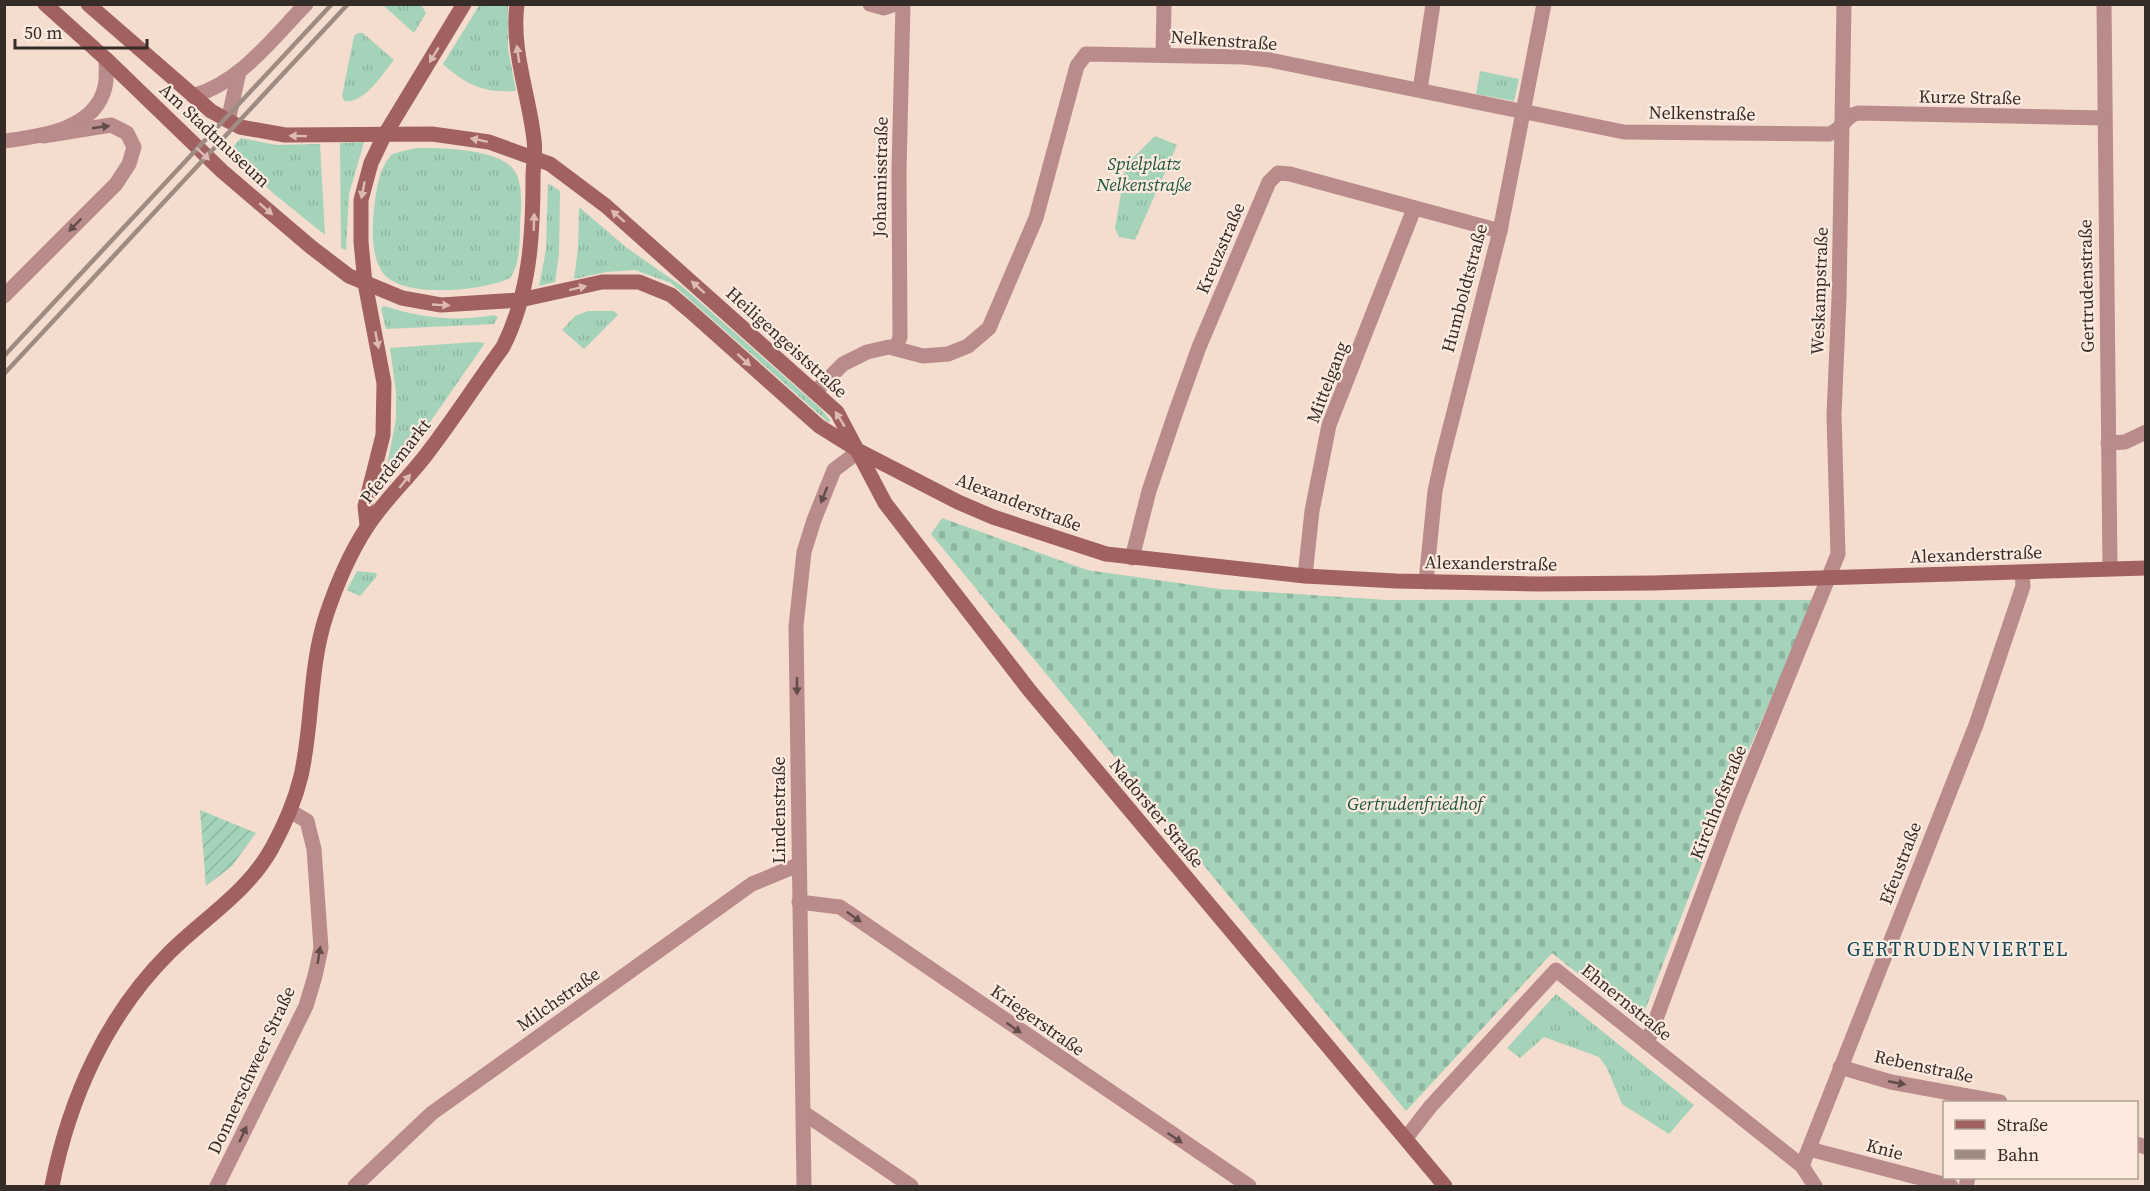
<svg xmlns="http://www.w3.org/2000/svg" width="2150" height="1191" font-family="'Source Serif 4',serif">
  <style>
    .grass { fill: url(#grass-tufts) }
    .cemetery { fill: url(#cemetery-stones) }
    .garden { fill: url(#garden-furrows) }
    .lines { fill: none; stroke-linecap: round; stroke-linejoin: round }
    .street { stroke: #b98b8a; stroke-width: 15 }
    .secondary { stroke: #a26161; stroke-width: 15 }
    .rail { stroke: #9e8c82; stroke-width: 4.5 }
    .oneway { fill: #ddbab3 }
    .oneway2 { fill: #634d4a }
    .labels { text-anchor: middle; dominant-baseline: central; stroke-width: 4.5; stroke-linejoin: round; paint-order: stroke }
    .street-label { font-size: 18px; fill: #352c27; stroke: #fdeadf }
    .park-label { font-size: 18px; font-style: italic; fill: #1a553b; stroke: #fdeadf }
    .neighbourhood-label { font-size: 20px; letter-spacing: 1.5px; fill: #164c5a; stroke: #fdeadf }
  </style>
  <defs>
    <pattern id="grass-tufts" width="24" height="20" patternUnits="userSpaceOnUse" patternTransform="scale(1.5)"><rect width="24" height="20" fill="#a4d3b9"/><path d="M3 7l-1-3M5 7V3M7 7l1-3M15 17l-1-3M17 17v-4M19 17l1-3" fill="none" stroke="#8eb59f"/></pattern>
    <pattern id="cemetery-stones" width="16" height="16" patternUnits="userSpaceOnUse" patternTransform="scale(1.5)"><rect width="16" height="16" fill="#a4d3b9"/><path d="M2 7V4a2 2 0 0 1 4 0v3zM10 15v-3a2 2 0 0 1 4 0v3z" fill="#8eb59f"/></pattern>
    <pattern id="garden-furrows" width="10" height="10" patternUnits="userSpaceOnUse" patternTransform="scale(1.5)"><rect width="10" height="10" fill="#a4d3b9"/><path d="M-1 1l2-2M0 10L10 0M9 11l2-2" fill="none" stroke="#8eb59f"/></pattern>
  </defs>
  <rect width="100%" height="100%" fill="#f4dcce"/>
  <!-- grass -->
  <g class="grass">
    <path d="M480 4 508 5V49L516 91C484 93 466 85 443 64Z"/>
    <path d="M383 5H421L426 13 414 33Z"/>
    <path d="M358 33H363L394 60C383 73 364 105 344 101L342 96 354 36Z"/>
    <path d="M1480 71 1519 79 1514 101 1476 94Z"/>
    <path d="M1155 136 1177 145 1135 240 1119 237 1115 228 1126 165Z"/>
    <path d="M241 138 276 145 320 144 325 235 273 193 229 151Z"/>
    <path d="M364 142 349 194 346 250 341 248 340 143Z"/>
    <path d="M416 148C441 148 503 148 516 173 523 187 521 209 520 224 520 241 520 265 510 278 484 291 402 299 383 273 371 257 372 229 374 210 376 191 379 168 392 154Z"/>
    <path d="M548 183 560 191 559 253 555 282 539 286 546 250Z"/>
    <path d="M579 207 627 248 683 287 821 409 831 421 828 422 671 283 635 270 606 272 574 279 578 248Z"/>
    <path d="M384 306C421 318 456 322 494 315L498 317 494 324 386 329 381 308Z"/>
    <path d="M588 311H614L618 315 584 349 562 330 575 316Z"/>
    <path d="M475 342 485 343 385 487H383L396 419V392L390 348Z"/>
    <path d="M357 571 376 573 377 576 360 596 347 590Z"/>
    <path d="M1556 994 1694 1105 1669 1134 1622 1104 1607 1068 1599 1057 1544 1037 1520 1058 1507 1048Z"/>
  </g>
  <!-- cemetery -->
  <path class="cemetery" d="M942 518 1087 570 1220 589 1387 600H1814L1723 809 1640 1023 1552 953 1406 1111 931 534Z"/>
  <!-- garden -->
  <path class="garden" d="M200 810 256 833 232 866 206 886Z"/>
  <g class="lines">
    <!-- street -->
    <g class="street">
      <path d="M870 4 884 8 896 4"/>
      <path d="M2104 4 2110 568"/>
      <path d="M1163 55 1164 4"/>
      <path d="M1420 90 1433 4"/>
      <path d="M193 96C241 82 272 39 306 4"/>
      <path d="M228 121 239 72"/>
      <path d="M4 141C41 136 95 130 105 87 107 78 106 68 106 59"/>
      <path d="M4 296 116 184 129 164 134 147 127 133 111 125 43 136"/>
      <path d="M896 348 900 337 899 171 903 4"/>
      <path d="M815 392 843 364 867 352 889 347 923 356 948 354 968 346 989 328 1036 218 1077 66 1086 54 1244 57 1270 60 1624 132 1829 134C1843 130 1844 116 1858 113L2104 118"/>
      <path d="M2108 443 2125 442 2146 432"/>
      <path d="M1132 558 1149 491 1174 417 1199 347 1269 182 1278 173 1290 174 1500 231"/>
      <path d="M1305 576 1312 511 1329 425 1414 209"/>
      <path d="M1426 582 1435 491 1442 459 1500 231 1544 4"/>
      <path d="M799 902 840 907 1249 1186"/>
      <path d="M1647 1043 1733 812 1838 554 1834 415 1839 298 1844 4"/>
      <path d="M1840 1067 1891 1082 2000 1102"/>
      <path d="M804 1113 911 1186"/>
      <path d="M1406 1138 1430 1107 1556 970 1802 1166 1815 1186"/>
      <path d="M2136 1144 2146 1147"/>
      <path d="M1809 1149 1951 1186"/>
      <path d="M1802 1166 1976 725 2023 586 2022 572"/>
      <path d="M217 1186 306 1006 315 976 321 948 314 849 307 821 290 811"/>
      <path d="M355 1186 432 1113 752 884 798 865"/>
      <path d="M804 1186 796 626 804 552 814 520 834 470 859 451"/>
      <path d="M1966 1186 1968 1178"/>
    </g>
    <!-- secondary -->
    <g class="secondary">
      <path d="M45 4 106 59 222 171 311 247 349 276 402 298 441 305 520 300 602 282H639L671 295 690 311 819 426 859 451 958 502 993 517 1106 554 1305 576 1396 581 1538 584 1653 583 2146 568"/>
      <path d="M88 4 211 111 240 127 285 135 432 134 489 142 550 164 606 206 837 412 885 503 1030 691 1445 1186"/>
      <path d="M367 525 365 506 383 435 384 383 365 283 361 242V200L371 163 384 136 464 4"/>
      <path d="M52 1186C69 1099 106 1016 169 953 204 918 247 893 272 848 284 826 295 801 301 776 313 723 309 668 326 616 336 586 350 553 367 527 384 500 410 477 429 451 455 417 478 381 503 347 530 293 533 236 533 177 533 165 536 153 534 140 529 94 511 51 517 4"/>
    </g>
    <!-- rail -->
    <g class="rail">
      <path d="M4 356 332 4"/>
      <path d="M4 374 348 4"/>
    </g>
  </g>
  <!-- one-way arrows -->
  <defs><path id="oneway-solid" d="M-6-.8H1V-3.2L6.5 0L1 3.2V.8H-6Z" transform="scale(1.5)"/></defs>
  <g class="oneway">
    <use href="#oneway-solid" transform="translate(518 54) rotate(-98)"/>
    <use href="#oneway-solid" transform="translate(434 55) rotate(121)"/>
    <use href="#oneway-solid" transform="translate(298 136) rotate(-179)"/>
    <use href="#oneway-solid" transform="translate(479 140) rotate(-168)"/>
    <use href="#oneway-solid" transform="translate(203 154) rotate(43)"/>
    <use href="#oneway-solid" transform="translate(363 190) rotate(101)"/>
    <use href="#oneway-solid" transform="translate(266 209) rotate(41)"/>
    <use href="#oneway-solid" transform="translate(618 216) rotate(-139)"/>
    <use href="#oneway-solid" transform="translate(534 222) rotate(-88)"/>
    <use href="#oneway-solid" transform="translate(698 287) rotate(-138)"/>
    <use href="#oneway-solid" transform="translate(578 288) rotate(-14)"/>
    <use href="#oneway-solid" transform="translate(441 305) rotate(3)"/>
    <use href="#oneway-solid" transform="translate(377 340) rotate(79)"/>
    <use href="#oneway-solid" transform="translate(744 360) rotate(42)"/>
    <use href="#oneway-solid" transform="translate(840 419) rotate(-122)"/>
    <use href="#oneway-solid" transform="translate(405 481) rotate(-51)"/>
  </g>
  <g class="oneway2">
    <use href="#oneway-solid" transform="translate(101 127) rotate(-8)"/>
    <use href="#oneway-solid" transform="translate(75 225) rotate(135)"/>
    <use href="#oneway-solid" transform="translate(824 495) rotate(112)"/>
    <use href="#oneway-solid" transform="translate(797 686) rotate(90)"/>
    <use href="#oneway-solid" transform="translate(854 917) rotate(35)"/>
    <use href="#oneway-solid" transform="translate(319 955) rotate(-81)"/>
    <use href="#oneway-solid" transform="translate(1014 1028) rotate(35)"/>
    <use href="#oneway-solid" transform="translate(1897 1083) rotate(11)"/>
    <use href="#oneway-solid" transform="translate(243 1134) rotate(-65)"/>
    <use href="#oneway-solid" transform="translate(1175 1138) rotate(34)"/>
  </g>
  <g class="labels">
    <!-- street labels -->
    <g class="street-label">
      <text transform="translate(1224 40) rotate(4)">Nelkenstraße</text>
      <text transform="translate(1970 97) rotate(1)">Kurze Straße</text>
      <text transform="translate(1702 113) rotate(1)">Nelkenstraße</text>
      <text transform="translate(215 135) rotate(43)">Am Stadtmuseum</text>
      <text transform="translate(880 177) rotate(-89)">Johannisstraße</text>
      <text transform="translate(1220 248) rotate(-67)">Kreuzstraße</text>
      <text transform="translate(2086 286) rotate(-91)">Gertrudenstraße</text>
      <text transform="translate(1464 288) rotate(-75)">Humboldtstraße</text>
      <text transform="translate(1819 291) rotate(-88)">Weskampstraße</text>
      <text transform="translate(787 342) rotate(42)">Heiligengeiststraße</text>
      <text transform="translate(1327 382) rotate(-69)">Mittelgang</text>
      <text transform="translate(395 461) rotate(-52)">Pferdemarkt</text>
      <text transform="translate(1019 502) rotate(21)">Alexanderstraße</text>
      <text transform="translate(1976 554) rotate(-2)">Alexanderstraße</text>
      <text transform="translate(1491 563) rotate(1)">Alexanderstraße</text>
      <text transform="translate(1718 802) rotate(-68)">Kirchhofstraße</text>
      <text transform="translate(778 810) rotate(-90)">Lindenstraße</text>
      <text transform="translate(1157 813) rotate(50)">Nadorster Straße</text>
      <text transform="translate(1900 863) rotate(-69)">Efeustraße</text>
      <text transform="translate(558 999) rotate(-35)">Milchstraße</text>
      <text transform="translate(1627 1002) rotate(39)">Ehnernstraße</text>
      <text transform="translate(1038 1020) rotate(35)">Kriegerstraße</text>
      <text transform="translate(1924 1066) rotate(12)">Rebenstraße</text>
      <text transform="translate(251 1070) rotate(-65)">Donnerschweer Straße</text>
      <text transform="translate(1885 1149) rotate(15)">Knie</text>
    </g>
    <!-- park labels -->
    <g class="park-label">
      <text x="1144" y="163">Spielplatz<tspan x="1144" dy="21">Nelkenstraße</tspan></text>
      <text x="1415" y="803">Gertrudenfriedhof</text>
    </g>
    <!-- neighbourhood labels -->
    <g class="neighbourhood-label">
      <text x="1958" y="949">GERTRUDENVIERTEL</text>
    </g>
  </g>
  <!-- border -->
  <rect width="2150" height="1191" fill="none" stroke="#352c27" stroke-width="12"/>
  <!-- legend -->
  <rect x="1943" y="1101" width="195" height="78" fill="#fdeadf" stroke="#ad9e95" stroke-width="1.5"/>
  <rect x="1955" y="1120" width="30" height="9" fill="#a26161" stroke="#ad9e95" stroke-width="1.5"/>
  <text x="1997" y="1131" font-size="18" fill="#352c27">Straße</text>
  <rect x="1955" y="1150" width="30" height="9" fill="#9e8c82" stroke="#ad9e95" stroke-width="1.5"/>
  <text x="1997" y="1161" font-size="18" fill="#352c27">Bahn</text>
  <!-- scale -->
  <path d="M15 39v9h132v-9" fill="none" stroke="#352c27" stroke-width="3"/>
  <text x="24" y="39" font-size="18" fill="#352c27" stroke="#fdeadf" stroke-width="4.5" paint-order="stroke">50 m</text>
</svg>
